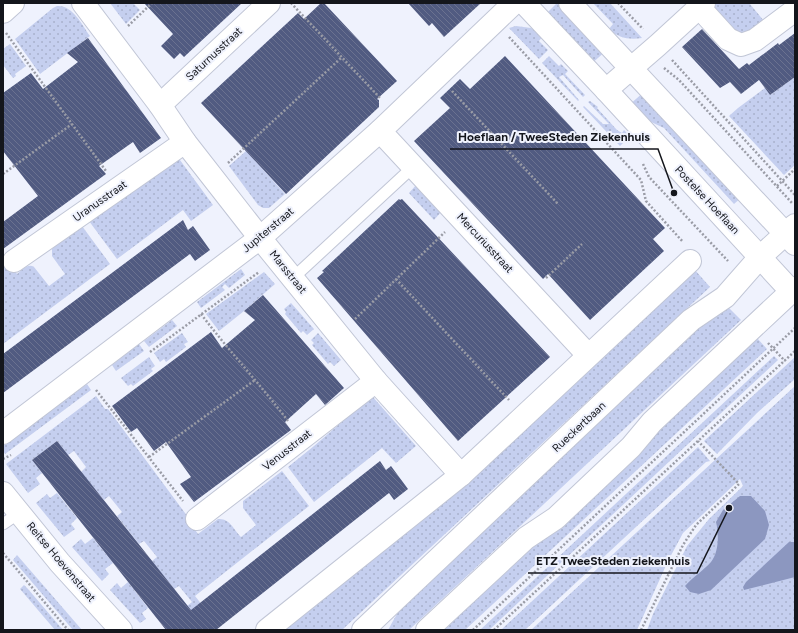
<svg xmlns="http://www.w3.org/2000/svg" width="798" height="633" font-family="Figtree,sans-serif">
  <style>
    .grass { fill: url(#grass-dots) }
    .water { fill: #8c97c0 }
    .building { fill: url(#building-back-hatch) }
    .lines { fill: none; stroke-linecap: round; stroke-linejoin: round }
    .service-casing { stroke: #c1c6d6; stroke-width: 13 }
    .minor-casing { stroke: #c1c6d6; stroke-width: 24 }
    .secondary-casing { stroke: #c1c6d6; stroke-width: 24 }
    .path { stroke: #9a9ca6; stroke-width: 2.5; stroke-dasharray: 2 2; stroke-linecap: butt }
    .service { stroke: #fff; stroke-width: 11 }
    .minor { stroke: #fff; stroke-width: 22 }
    .secondary { stroke: #fff; stroke-width: 22 }
    .labels { text-anchor: middle; dominant-baseline: central; stroke-width: 4; stroke-linejoin: round; paint-order: stroke }
    .street-label { font-size: 11px; fill: #14161c; stroke: #eff2fd }
    .leader { fill: none; stroke: #14161c; stroke-width: 1.5 }
    .callout-dot { fill: #14161c; stroke: #eff2fd; stroke-width: 1.5 }
    .callout-label { font-size: 12px; text-anchor: middle; font-weight: bold; fill: #14161c; stroke: #eff2fd; stroke-width: 4; stroke-linejoin: round; paint-order: stroke }
  </style>
  <defs>
    <pattern id="grass-dots" width="8" height="8" patternUnits="userSpaceOnUse"><rect width="8" height="8" fill="#c5cfef"/><path d="M2 2h.1M6 6h.1" fill="none" stroke="#a8b1cc" stroke-width="1.8" stroke-linecap="round"/></pattern>
    <pattern id="building-back-hatch" width="6" height="6" patternUnits="userSpaceOnUse"><rect width="6" height="6" fill="#515b81"/><path d="M-1 5l2 2M0 0l6 6M5-1l2 2" fill="none" stroke="#6b7290"/></pattern>
  </defs>
  <rect width="100%" height="100%" fill="#eff2fd"/>
  <!-- grass -->
  <g class="grass">
    <path d="M110 3H133L140 10 126 24Z"/>
    <path d="M557 3H564L607 50 590 65 544 16Z"/>
    <path d="M593 3H610L642 38C629 40 618 38 609 29L613 24Z"/>
    <path d="M714 3H751L750 4 764 21C759 25 753 30 747 32 734 37 722 16 714 8Z"/>
    <path d="M57 6C73 5 82 25 90 36L40 74 15 39 53 8Z"/>
    <path d="M516 26 531 28 543 36 539 41 548 50 539 59 509 28Z"/>
    <path d="M10 44 26 66 15 74 16 76 13 78 3 65V49Z"/>
    <path d="M549 56 559 66 561 64 568 71 565 74 585 95 583 97 563 75 559 77 579 100 578 101 542 63Z"/>
    <path d="M795 77V165L784 175 729 116 738 108 765 88 770 95Z"/>
    <path d="M645 91 743 196 734 204 664 128 636 115 628 106Z"/>
    <path d="M590 101 598 107 597 108 617 130 622 133 624 130 630 136 620 146 583 107 584 106 603 124H609L588 102Z"/>
    <path d="M246 151 285 194 269 208H263L258 205 229 166Z"/>
    <path d="M177 156 213 205 191 221 183 210 117 259 89 221Z"/>
    <path d="M417 184 442 211 434 220 409 193Z"/>
    <path d="M82 226 110 264 3 344V255L17 274C22 270 28 263 34 267L49 286 65 274 52 256V249L56 245Z"/>
    <path d="M241 269 245 275 229 288 225 284 222 287 225 290 201 308 197 302Z"/>
    <path d="M694 269 710 287 342 630H283L443 503Z"/>
    <path d="M264 272 275 284 244 311 219 331 206 314Z"/>
    <path d="M291 303 314 329 307 335 303 331 301 333 285 314 286 312 284 309Z"/>
    <path d="M725 304 741 320 409 630H388L398 612 419 590Z"/>
    <path d="M172 320 177 326 149 347 144 341Z"/>
    <path d="M182 333 188 342 184 344 186 347 166 362 164 359 160 362 154 353Z"/>
    <path d="M318 333 341 360 334 366 330 362 328 364 312 345 314 343 311 340Z"/>
    <path d="M757 338 767 349 465 630H444Z"/>
    <path d="M139 344 144 351 116 371 112 365Z"/>
    <path d="M774 356 778 360 489 630H480Z"/>
    <path d="M149 357 155 366 151 369 153 371 133 386 131 384 128 386 121 378Z"/>
    <path d="M795 357V379L757 413 717 454 704 441Z"/>
    <path d="M87 384 91 390 5 454 3 451V446Z"/>
    <path d="M795 386V630H647L653 614 687 546 709 519 743 486 740 479 683 533 668 561 637 630H531Z"/>
    <path d="M96 396 105 409H108L185 513 190 521H189L198 534 218 519C230 518 234 530 241 537L256 525 243 508V501L282 471 309 506 195 596 207 611 198 619 187 606 192 602 179 586 174 589 152 561 157 557 144 541 139 544 117 516 122 512 109 496 104 500 81 472 86 467 74 451 68 455 57 441 32 460 42 473 36 478 40 484 28 493 6 464Z"/>
    <path d="M372 396 416 446 396 463 382 448 314 502 288 467 314 446Z"/>
    <path d="M698 447 710 461 706 462 525 630H503L502 629Z"/>
    <path d="M57 493 77 518 71 524 75 529 64 537 36 503 47 494 50 498Z"/>
    <path d="M93 538 113 563 105 569 109 574 102 581 72 547 81 539 85 544Z"/>
    <path d="M17 555 82 630H73L13 560Z"/>
    <path d="M128 582 148 608 142 613 146 619 140 623 110 590 117 583 121 588Z"/>
    <path d="M24 585 28 589 63 630H55L20 589Z"/>
  </g>
  <!-- water -->
  <g class="water">
    <path d="M740 496H751L765 511 769 525 765 539 711 590 699 594 690 592 685 586C693 577 704 570 711 562 719 552 719 534 716 522L723 510Z"/>
    <path d="M789 542H795V577L744 590 743 587 746 582Z"/>
  </g>
  <!-- building -->
  <g class="building">
    <path d="M144 3H242L184 57 180 53 174 59 161 46 173 34Z"/>
    <path d="M321 3H324L397 81 377 99 379 100V107L286 194 201 103 298 13 304 19Z"/>
    <path d="M408 3H481L444 37 432 23 429 26Z"/>
    <path d="M702 29 739 69 747 63 749 65 778 43 779 45 795 33V77L770 95 759 80 741 94 730 82 720 88 682 47Z"/>
    <path d="M88 38 161 138 140 153 133 142 99 166 106 174 3 249V222L38 196 3 151V93L31 73 43 89 78 62 67 53Z"/>
    <path d="M505 56 665 228 653 239 664 251 590 320 548 274 543 279 414 141 450 108 440 98 460 79 470 89Z"/>
    <path d="M399 199 400 200 402 199 550 357 458 441 317 278 324 272 322 271Z"/>
    <path d="M183 220 188 230 193 226 210 250 195 261 190 254 3 393V354Z"/>
    <path d="M263 295 344 388 325 405 316 394 285 422 291 430 194 502 180 484 191 477 166 442 154 451 137 428 131 432 112 406 211 332 222 348 255 320 244 311Z"/>
    <path d="M57 441 191 610 380 461 386 470 391 466 408 489 394 500 389 493 216 630H166L32 460Z"/>
  </g>
  <g class="lines">
    <!-- service casing -->
    <g class="service-casing">
      <g id="service">
        <path d="M293 278 414 166"/>
        <path d="M3 524 19 513"/>
      </g>
    </g>
    <!-- minor casing -->
    <g class="minor-casing">
      <g id="minor">
        <path d="M83 3 160 105 185 142 260 238 376 381 461 475"/>
        <path d="M524 3 606 90 792 292"/>
        <path d="M570 3 795 244"/>
        <path d="M699 7 728 39 741 45 755 40 795 10"/>
        <path d="M3 12 13 3"/>
        <path d="M606 90 658 45 704 3"/>
        <path d="M160 105 269 3"/>
        <path d="M380 131 588 355"/>
        <path d="M14 261 185 142"/>
        <path d="M3 433 260 238 380 131 514 3"/>
        <path d="M3 493 60 563 121 630"/>
        <path d="M197 519 376 381"/>
        <path d="M267 630 461 475 690 261"/>
      </g>
    </g>
    <!-- secondary casing -->
    <g class="secondary-casing">
      <g id="secondary">
        <path d="M363 630 691 320 725 297 760 257 795 225"/>
        <path d="M427 630 526 538 556 518 631 447 652 422 795 288"/>
      </g>
    </g>
    <!-- path -->
    <g class="path">
      <path d="M291 3 381 99"/>
      <path d="M618 3 643 29"/>
      <path d="M128 26 152 3"/>
      <path d="M6 33 106 171"/>
      <path d="M509 37 641 180 646 201 683 242"/>
      <path d="M672 60 795 195"/>
      <path d="M664 68 679 80 792 203"/>
      <path d="M452 91 558 204"/>
      <path d="M228 163 342 57"/>
      <path d="M643 164 649 177 728 261"/>
      <path d="M3 174 72 124"/>
      <path d="M777 186 795 169"/>
      <path d="M546 278 582 244"/>
      <path d="M396 279 509 400"/>
      <path d="M201 314C229 351 260 384 288 421"/>
      <path d="M355 319 445 232"/>
      <path d="M768 343 785 361"/>
      <path d="M150 352 259 272"/>
      <path d="M96 390 183 501"/>
      <path d="M149 457 255 380"/>
      <path d="M3 459 11 455"/>
      <path d="M3 553 68 630"/>
      <path d="M473 630 795 328"/>
      <path d="M494 630 795 351"/>
      <path d="M641 630 683 545 696 525 739 484 698 441"/>
    </g>
    <!-- service -->
    <use href="#service" class="service"/>
    <!-- minor -->
    <use href="#minor" class="minor"/>
    <!-- secondary -->
    <use href="#secondary" class="secondary"/>
  </g>
  <g class="labels">
    <!-- street labels -->
    <g class="street-label">
      <text transform="translate(214 54) rotate(-43)">Saturnusstraat</text>
      <text transform="translate(707 200) rotate(47)">Postelse Hoeflaan</text>
      <text transform="translate(100 201) rotate(-35)">Uranusstraat</text>
      <text transform="translate(268 230) rotate(-40)">Jupiterstraat</text>
      <text transform="translate(485 243) rotate(47)">Mercuriusstraat</text>
      <text transform="translate(288 272) rotate(51)">Marsstraat</text>
      <text transform="translate(579 427) rotate(-43)">Rueckertbaan</text>
      <text transform="translate(287 450) rotate(-38)">Venusstraat</text>
      <text transform="translate(61 562) rotate(50)">Reitse Hoevenstraat</text>
    </g>
  </g>
  <!-- callouts -->
  <path class="leader" d="M674 193L658 149H450M729 508L697 573H528"/>
  <g class="callout-dot">
    <circle cx="674" cy="193" r="4"/>
    <circle cx="729" cy="508" r="4"/>
  </g>
  <g class="callout-label">
    <text x="554" y="141">Hoeflaan / TweeSteden Ziekenhuis</text>
    <text x="613" y="565">ETZ TweeSteden ziekenhuis</text>
  </g>
  <!-- border -->
  <rect width="798" height="633" fill="none" stroke="#14161c" stroke-width="8"/>
</svg>
